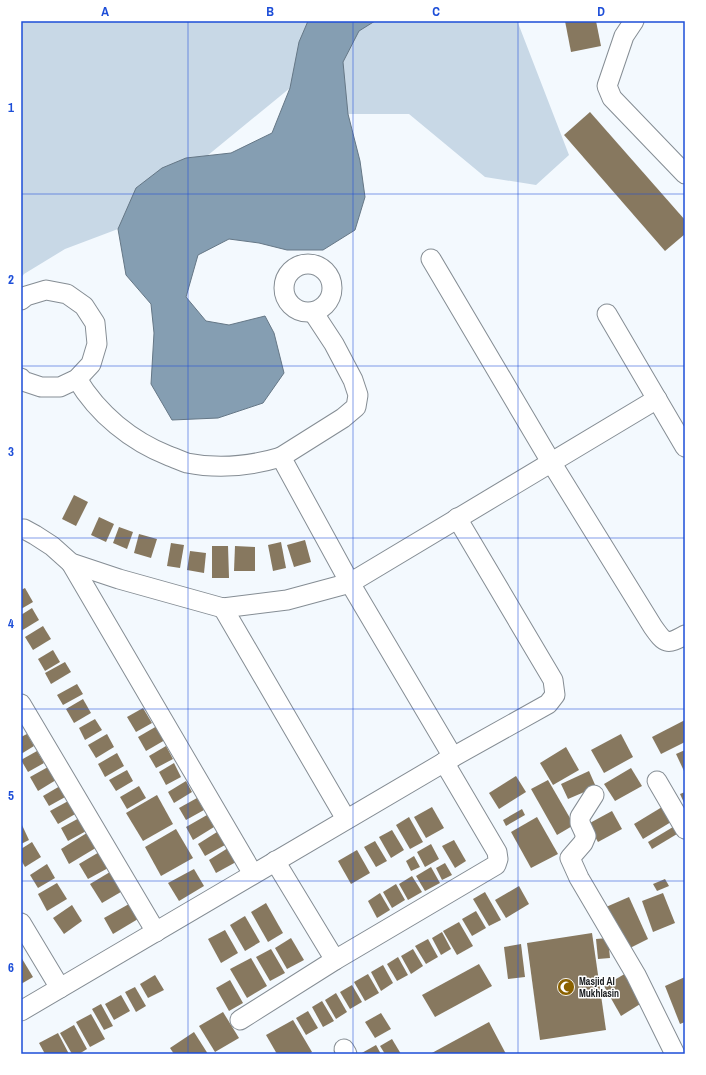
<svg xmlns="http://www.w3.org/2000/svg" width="706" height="1075" font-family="'Archivo Narrow',sans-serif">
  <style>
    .green { fill: #c8d8e6 }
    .water { fill: #859eb2; stroke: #657786 }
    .building { fill: #87785f }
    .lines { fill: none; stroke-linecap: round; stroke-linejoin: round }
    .minor-casing { stroke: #858d94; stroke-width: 21 }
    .minor { stroke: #fff; stroke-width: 19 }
    .grid { fill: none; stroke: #1d4ed8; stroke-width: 1; stroke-opacity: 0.55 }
    .labels { text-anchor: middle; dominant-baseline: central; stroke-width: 3; stroke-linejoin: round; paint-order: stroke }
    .poi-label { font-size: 10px; font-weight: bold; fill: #191c1f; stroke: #fff; text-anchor: start }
    .neatline { fill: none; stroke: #1d4ed8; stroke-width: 1.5 }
    .grid-label { font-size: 13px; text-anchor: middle; font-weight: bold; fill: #1d4ed8 }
  </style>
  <rect width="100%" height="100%" fill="#f3f9fe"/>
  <!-- green -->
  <path class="green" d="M21 21H521L518 23 569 155 536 185 485 177 409 114H348L290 88 118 229 65 249 24 274 21 278Z"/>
  <!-- water -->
  <path class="water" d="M308 21H375L359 31 343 62 348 114 360 161 365 197 355 230 323 250H287L259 243 229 239 198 255 186 297 206 321 229 325 265 316 274 333 284 373 263 403 218 418 172 420 151 384 154 333 151 304 126 275 118 229 136 188 162 168 186 158 231 153 272 133 290 88 299 42Z"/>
  <!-- building -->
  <g class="building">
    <path d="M565 21H596L601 46 571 52Z"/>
    <path d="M590 112 685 220V234L665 251 564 135Z"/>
    <path d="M74 495 88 502 76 526 62 519Z"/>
    <path d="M99 517 114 524 106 542 91 535Z"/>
    <path d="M119 527 133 532 127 549 113 543Z"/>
    <path d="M139 534 157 539 151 558 134 553Z"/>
    <path d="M305 540 311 562 294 567 287 545Z"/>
    <path d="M281 542 286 568 273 571 268 545Z"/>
    <path d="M171 543 184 545 180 568 167 566Z"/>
    <path d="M212 546H228L229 578H212Z"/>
    <path d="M235 546 255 547V571H234Z"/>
    <path d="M190 551 206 553 204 573 187 570Z"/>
    <path d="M25 588 33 602 21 609V590Z"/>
    <path d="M32 608 39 620 21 631V615Z"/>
    <path d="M43 626 51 639 33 650 25 637Z"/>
    <path d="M53 650 60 662 45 671 38 659Z"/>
    <path d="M65 662 71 672 51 684 45 673Z"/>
    <path d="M77 684 83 694 63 705 57 695Z"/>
    <path d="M83 699 91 713 74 723 66 709Z"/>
    <path d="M143 708 152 723 136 732 127 717Z"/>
    <path d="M95 719 102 730 85 740 79 728Z"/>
    <path d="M685 720V742L661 754 652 737Z"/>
    <path d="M157 726 165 740 146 751 138 737Z"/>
    <path d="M27 734 34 746 21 754V737Z"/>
    <path d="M107 734 114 747 96 758 88 745Z"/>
    <path d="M621 734 633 757 604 773 591 750Z"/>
    <path d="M166 746 173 759 156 768 149 756Z"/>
    <path d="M566 747 579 770 553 785 540 763Z"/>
    <path d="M685 750V770L684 771 676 754Z"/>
    <path d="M37 751 44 763 28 772 21 760Z"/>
    <path d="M117 753 124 766 105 777 98 764Z"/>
    <path d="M174 763 181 777 166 785 159 772Z"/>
    <path d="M48 767 56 780 38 791 30 777Z"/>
    <path d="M631 768 642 786 615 801 604 784Z"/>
    <path d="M127 770 133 781 116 791 109 780Z"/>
    <path d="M589 771 596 787 568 799 561 784Z"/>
    <path d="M516 776 526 792 499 809 489 793Z"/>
    <path d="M548 780 574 825 557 835 531 789Z"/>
    <path d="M186 781 192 792 174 803 168 792Z"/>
    <path d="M60 786 67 796 49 806 43 796Z"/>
    <path d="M139 786 146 798 127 809 120 797Z"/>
    <path d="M685 792V805L680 794Z"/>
    <path d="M157 795 173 824 143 841 126 813Z"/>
    <path d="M197 798 204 810 186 820 179 808Z"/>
    <path d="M70 800 77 813 58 824 50 811Z"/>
    <path d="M667 804 676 819 643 839 634 824Z"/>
    <path d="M432 807 444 828 426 838 414 817Z"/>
    <path d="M522 809 525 815 506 826 503 820Z"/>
    <path d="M612 811 622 829 598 842 588 824Z"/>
    <path d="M207 815 214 827 193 840 186 827Z"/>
    <path d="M81 817 88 830 68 841 61 828Z"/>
    <path d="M409 817 423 842 410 849 396 825Z"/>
    <path d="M537 817 558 854 531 868 511 832Z"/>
    <path d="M21 823 29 840 21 844Z"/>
    <path d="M673 827 677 834 652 849 648 842Z"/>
    <path d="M176 829 193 858 161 876 145 847Z"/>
    <path d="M392 830 404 850 391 858 379 837Z"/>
    <path d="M90 831 99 846 69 864 61 849Z"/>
    <path d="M217 832 225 845 205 856 198 844Z"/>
    <path d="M454 840 466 861 455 868 442 846Z"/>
    <path d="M375 841 387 861 376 867 364 847Z"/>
    <path d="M32 842 41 857 25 867 21 860V849Z"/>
    <path d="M431 844 439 859 425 867 417 852Z"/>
    <path d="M228 848 236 862 216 873 209 860Z"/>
    <path d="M357 850 370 873 351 884 338 861Z"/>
    <path d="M101 851 110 867 88 879 79 864Z"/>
    <path d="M414 856 420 867 411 871 406 861Z"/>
    <path d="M445 863 452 875 442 880 436 868Z"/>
    <path d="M47 864 55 878 38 888 30 875Z"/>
    <path d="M431 867 440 883 425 891 416 876Z"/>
    <path d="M115 869 126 889 102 903 90 884Z"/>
    <path d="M194 869 204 886 179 901 168 883Z"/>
    <path d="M412 876 422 892 408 900 399 884Z"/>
    <path d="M665 879 669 886 657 891 653 884Z"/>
    <path d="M57 883 67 899 47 911 38 894Z"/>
    <path d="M396 884 405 900 392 908 383 892Z"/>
    <path d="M519 886 529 904 506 918 495 900Z"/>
    <path d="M485 892 501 920 489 926 473 899Z"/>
    <path d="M380 893 390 910 377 918 368 901Z"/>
    <path d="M663 893 675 923 653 932 642 901Z"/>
    <path d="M629 897 648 939 626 950 606 907Z"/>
    <path d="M266 903 283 933 268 942 251 912Z"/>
    <path d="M129 904 138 919 113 934 104 918Z"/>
    <path d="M72 905 82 921 64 934 53 918Z"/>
    <path d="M476 911 486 928 472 936 462 919Z"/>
    <path d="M245 916 260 942 245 951 230 925Z"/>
    <path d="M459 922 473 946 457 955 443 931Z"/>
    <path d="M225 930 238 953 221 963 208 939Z"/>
    <path d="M442 932 451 949 441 955 432 938Z"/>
    <path d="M592 933 606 1030 540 1040 527 943Z"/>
    <path d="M291 938 304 960 287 969 275 948Z"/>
    <path d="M608 938 610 958 598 959 596 939Z"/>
    <path d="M428 939 438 957 426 964 415 946Z"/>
    <path d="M521 944 525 977 508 979 504 947Z"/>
    <path d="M271 949 285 973 270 981 256 957Z"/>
    <path d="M413 949 423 966 411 974 401 956Z"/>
    <path d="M21 957 33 977 21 984Z"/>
    <path d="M398 957 408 975 397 981 387 964Z"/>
    <path d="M251 958 267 986 247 998 230 969Z"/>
    <path d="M479 964 492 986 435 1017 422 995Z"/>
    <path d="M383 965 393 983 381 991 371 972Z"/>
    <path d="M628 972 645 1001 621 1016 604 986Z"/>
    <path d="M368 974 379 993 365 1001 354 982Z"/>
    <path d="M155 975 164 990 148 998 140 984Z"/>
    <path d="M685 977V1022L680 1024 665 986Z"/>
    <path d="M230 980 243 1003 229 1011 216 988Z"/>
    <path d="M352 985 362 1002 350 1009 340 992Z"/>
    <path d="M135 987 146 1006 136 1012 125 992Z"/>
    <path d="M336 993 347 1012 336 1019 325 1000Z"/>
    <path d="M121 995 130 1011 114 1020 105 1004Z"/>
    <path d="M322 1001 334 1021 323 1027 312 1007Z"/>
    <path d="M101 1004 113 1026 104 1030 92 1009Z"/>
    <path d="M308 1011 318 1028 306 1035 296 1018Z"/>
    <path d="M223 1012 239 1038 215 1052 199 1026Z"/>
    <path d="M381 1013 391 1029 375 1038 365 1022Z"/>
    <path d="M91 1014 105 1039 90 1047 76 1022Z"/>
    <path d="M293 1020 312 1052 309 1054H277L266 1035Z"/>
    <path d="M489 1022 506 1054H430Z"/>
    <path d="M74 1025 87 1049 79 1054H72L60 1033Z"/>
    <path d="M194 1032 208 1054H174L170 1048Z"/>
    <path d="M58 1033 69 1054H45L39 1043Z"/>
    <path d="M392 1039 401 1054H385L380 1046Z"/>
    <path d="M376 1045 381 1054H360Z"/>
  </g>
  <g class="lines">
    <!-- minor casing -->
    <g class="minor-casing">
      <g id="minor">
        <path d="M634 21 624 36 607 86 612 98 685 174"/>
        <path d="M431 259 551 462 653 627C665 644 667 645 685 635"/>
        <circle cx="308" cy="288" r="24"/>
        <path d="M21 300 26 296 46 290 67 294 84 306 95 323 97 344 91 364 77 379 60 387H41L23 381 21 378"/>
        <path d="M607 314 685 447"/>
        <path d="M77 379C98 414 131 441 169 456 175 458 181 461 187 463 217 469 251 466 281 457L350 583 453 757"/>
        <path d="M281 457 343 418 356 407 358 395 353 380 334 344 313 312"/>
        <path d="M21 529H24L35 535 52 546 71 563 119 579 223 608 287 600 350 583 657 399"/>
        <path d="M71 563 253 874"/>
        <path d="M223 608 346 819"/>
        <path d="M21 704 156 932"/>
        <path d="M657 781 685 829"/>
        <path d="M594 795 580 817V823L586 836 583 843 570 858 579 878 636 975 675 1054"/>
        <path d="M275 861 335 960"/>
        <path d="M21 923 60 988"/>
        <path d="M21 1011 453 757 548 704 555 695 553 680 457 518"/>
        <path d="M240 1020 335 960 496 865 498 859 497 852 444 762"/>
        <path d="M344 1049 347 1054"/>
      </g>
    </g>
    <!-- minor -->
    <use href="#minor" class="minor"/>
  </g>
  <!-- grid -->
  <path class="grid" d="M188 21V1054M353 21V1054M518 21V1054M21 194H685M21 366H685M21 538H685M21 709H685M21 881H685"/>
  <!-- icons -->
  <defs>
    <g id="mosque-disc" transform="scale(0.9)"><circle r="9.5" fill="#8a6100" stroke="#fff"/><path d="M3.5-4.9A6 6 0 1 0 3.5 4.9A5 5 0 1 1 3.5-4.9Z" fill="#fff"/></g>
  </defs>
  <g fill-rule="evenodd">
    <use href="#mosque-disc" x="566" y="987"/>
  </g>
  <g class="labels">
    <!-- poi labels -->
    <g class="poi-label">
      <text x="579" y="981">Masjid Al<tspan x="579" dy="12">Mukhlasin</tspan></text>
    </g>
  </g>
  <!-- border -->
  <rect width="706" height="1075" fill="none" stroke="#ffffff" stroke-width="44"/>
  <rect x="22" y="22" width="662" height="1031" class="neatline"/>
  <g class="grid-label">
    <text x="105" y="16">A</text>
    <text x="270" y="16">B</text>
    <text x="436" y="16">C</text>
    <text x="601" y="16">D</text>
    <text x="11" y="112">1</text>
    <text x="11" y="284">2</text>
    <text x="11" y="456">3</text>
    <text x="11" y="628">4</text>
    <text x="11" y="800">5</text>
    <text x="11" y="972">6</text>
  </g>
</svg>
